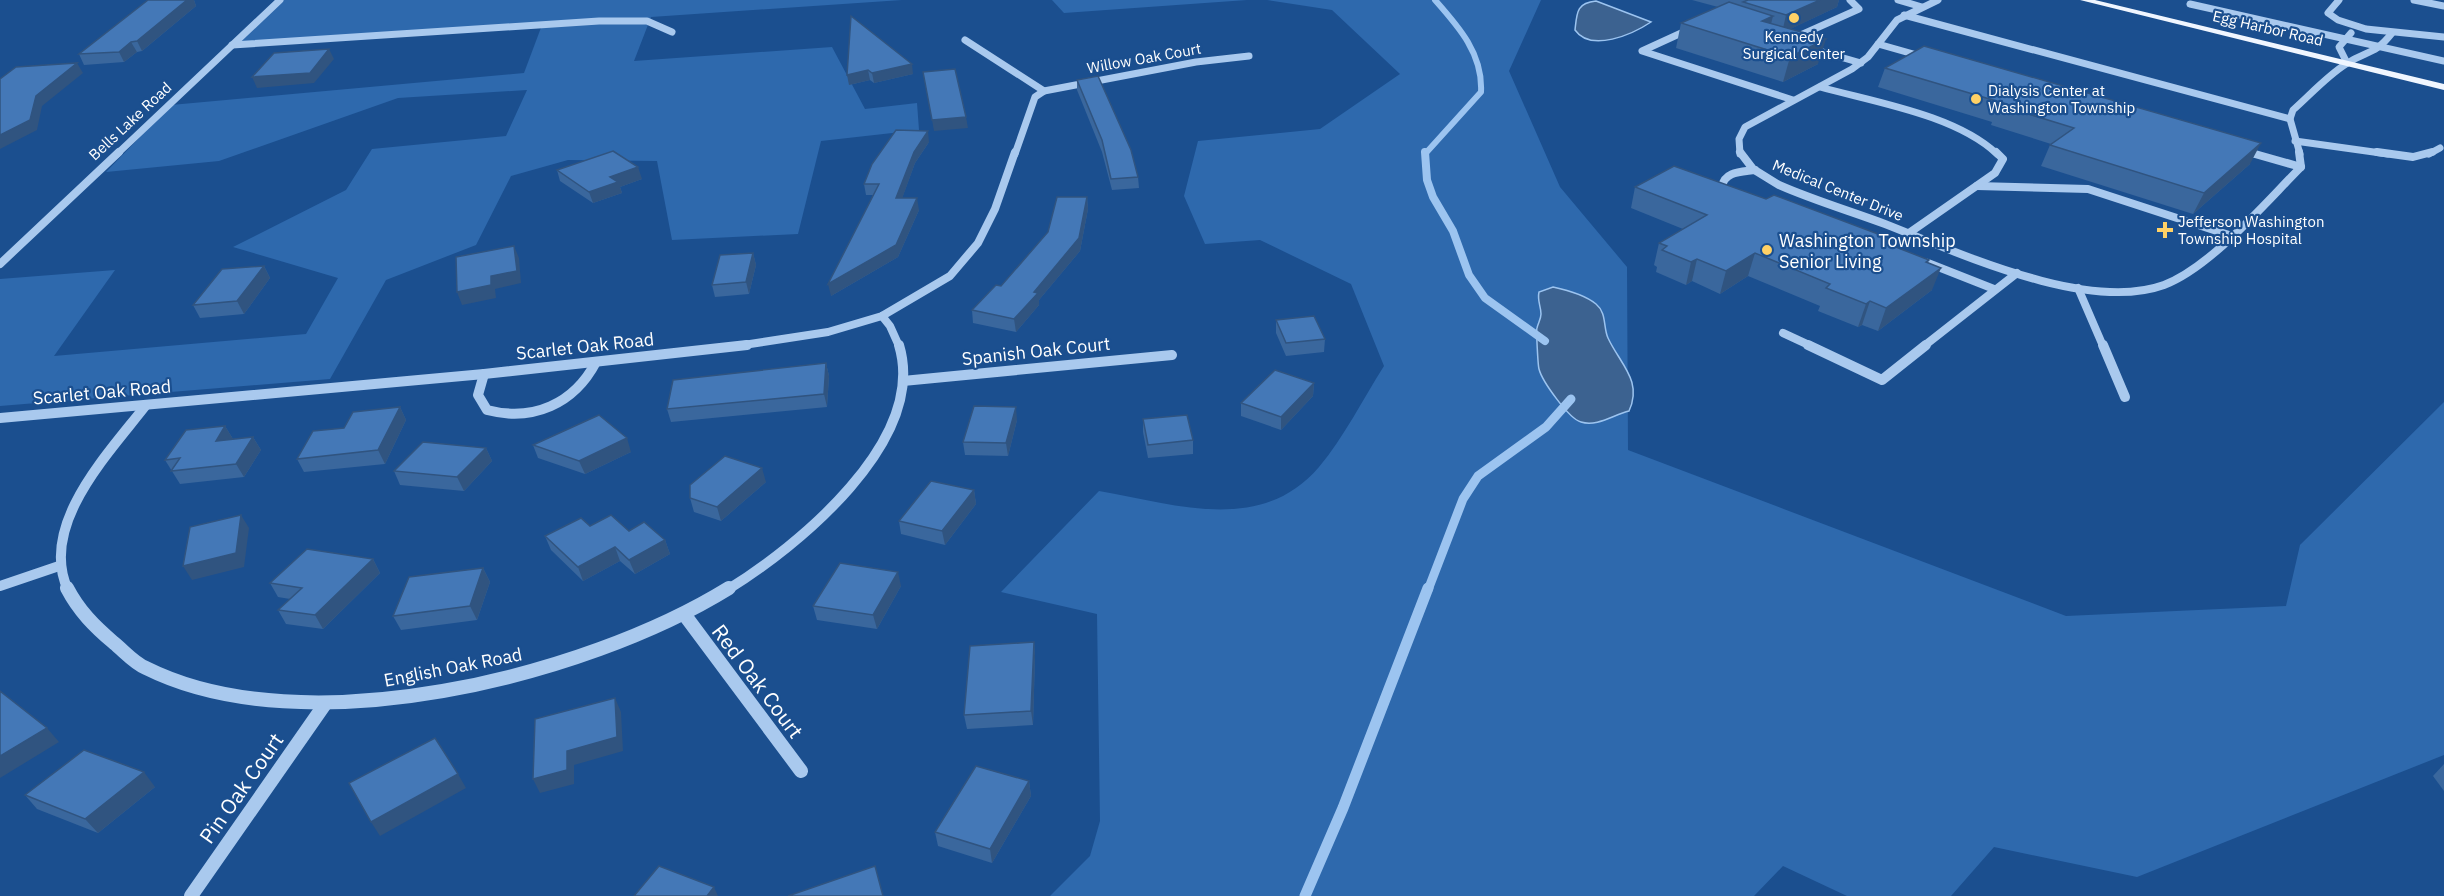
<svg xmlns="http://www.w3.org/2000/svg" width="2444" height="896" font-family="'IBM Plex Sans',sans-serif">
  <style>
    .green { fill: #2e69ad }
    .water { fill: #3c6290; stroke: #9cc4f0; stroke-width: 1.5 }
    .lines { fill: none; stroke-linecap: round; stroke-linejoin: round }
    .stream-far3 { stroke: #9cc4f0; stroke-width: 6 }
    .stream-far2 { stroke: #9cc4f0; stroke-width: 8 }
    .stream-far1 { stroke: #9cc4f0; stroke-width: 9 }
    .stream { stroke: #9cc4f0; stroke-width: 11 }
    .minor-far3 { stroke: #a9c9ee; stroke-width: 7 }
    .minor-far2 { stroke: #a9c9ee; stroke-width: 8 }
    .minor-far1 { stroke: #a9c9ee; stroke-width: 10 }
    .minor { stroke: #a9c9ee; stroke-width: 14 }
    .major { fill: #f0f6ff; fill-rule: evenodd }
    .wall { fill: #3a679d }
    .shaded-wall { fill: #305480 }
    .building { fill: #4478b7; stroke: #305480; stroke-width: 1.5 }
    .poi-dot { fill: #ffd166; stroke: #1b4f8f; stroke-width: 2 }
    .labels { text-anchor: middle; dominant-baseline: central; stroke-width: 4.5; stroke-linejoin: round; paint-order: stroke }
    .far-street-label { font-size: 15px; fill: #fff; stroke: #1b4f8f }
    .far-poi-label { font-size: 15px; fill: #fff; stroke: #1b4f8f; text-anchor: start }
    .poi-label { font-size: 18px; fill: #fff; stroke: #1b4f8f; text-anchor: start }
    .street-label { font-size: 18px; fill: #fff; stroke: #1b4f8f }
    .near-street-label { font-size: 21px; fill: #fff; stroke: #1b4f8f }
  </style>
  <rect width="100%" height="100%" fill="#1b4f8f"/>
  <!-- green -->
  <g class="green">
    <path d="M280 0H902L651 17 634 61 832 47 865 109 917 103 919 130 821 141 798 234 672 240 657 161 568 160 511 176 476 245 386 280 330 379 0 406V279L115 270 54 356 306 334 338 278 233 247 346 190 372 149 506 136 527 90 398 98 219 161 106 172 171 105 524 73 542 25 234 45Z"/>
    <path d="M1052 0H1247L1064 13Z"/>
    <path d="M1267 0H1541L1509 71 1560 187 1627 267 1628 450 2066 616 2286 606 2300 545 2444 402V755L2137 877 1994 847 1951 896H1847L1783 866 1754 896H1050L1090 856 1100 821 1097 614 1001 592 1099 491C1175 504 1261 535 1319 467 1344 437 1363 399 1384 366L1351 284 1260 240 1205 244 1184 196 1198 141 1320 129 1400 74 1332 10Z"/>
  </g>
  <!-- water -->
  <g class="water">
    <path d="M1596 1 1651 22C1633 34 1591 53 1575 30 1577 13 1576 3 1596 1Z"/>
    <path d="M1553 287C1567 290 1585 295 1596 304 1607 313 1603 327 1608 338 1620 364 1643 381 1629 411 1613 415 1597 427 1581 422 1569 419 1542 381 1539 369 1538 366 1536 330 1537 328 1538 323 1541 319 1541 314 1541 306 1537 301 1539 292Z"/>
  </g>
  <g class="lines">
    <!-- stream-far3 -->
    <path class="stream-far3" d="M1425 154 1481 92C1483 54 1459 27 1435 0"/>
    <!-- stream-far2 -->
    <path class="stream-far2" d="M1425 152 1427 180 1433 197 1453 231 1469 275 1485 298 1545 341"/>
    <!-- stream-far1 -->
    <path class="stream-far1" d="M1428 590 1463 499 1478 476 1546 427 1571 399"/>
    <!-- stream -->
    <path class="stream" d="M1305 896 1343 808 1428 588"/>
    <!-- minor-far3 -->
    <g class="minor-far3">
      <path d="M1898 0 1922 7"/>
      <path d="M2339 0 2328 13 2338 20 2366 29 2444 37"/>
      <path d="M2414 0 2444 6"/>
      <path d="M2190 4 2444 61"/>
      <path d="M1904 15 2290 119"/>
      <path d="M1690 29 1642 51 1793 100"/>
      <path d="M1794 38 1859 9 1850 0"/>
      <path d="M965 40 1044 91"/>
      <path d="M1878 44 1924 57"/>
      <path d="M232 45 599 21H647L672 32"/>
      <path d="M1809 48 1861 63"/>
      <path d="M2347 63 2339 47 2351 33"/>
      <path d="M1820 87C1874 102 1956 115 1997 154"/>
      <path d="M2295 141 2388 154"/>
      <path d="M2241 150 2254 154"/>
      <path d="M117 154 280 0"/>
      <path d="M1015 154 1035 97 1044 91 1196 62 1249 56"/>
      <path d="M1740 154 1739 139 1745 127 1852 69 1868 57 1897 20 1938 0"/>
      <path d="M2300 154 2290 119 2293 110C2310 95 2327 76 2346 64 2367 50 2374 56 2392 33"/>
      <path d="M2429 154 2440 148"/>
    </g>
    <!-- minor-far2 -->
    <g class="minor-far2">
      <path d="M1740 152 1753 169 1779 185C1813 200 1850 211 1885 224 1957 252 2087 313 2164 285 2211 267 2265 203 2301 167L2299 152"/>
      <path d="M2248 152 2301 167"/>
      <path d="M2377 152 2413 157 2432 152"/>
      <path d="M1977 186 2088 189 2229 235"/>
      <path d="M1730 194 1722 187C1724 171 1742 172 1755 170"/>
      <path d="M1909 233 1995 173 2003 159 1996 152"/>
      <path d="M1928 263 1994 289"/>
      <path d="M0 264 119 152"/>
      <path d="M2078 288 2103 346"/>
      <path d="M882 316 890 326 899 346"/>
      <path d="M1783 333 1811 346"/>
      <path d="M737 346 828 332 882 316 950 276 978 243 995 209 1015 152"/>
      <path d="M1924 346 2017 273"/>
    </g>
    <!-- minor-far1 -->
    <g class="minor-far1">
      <path d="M1808 345 1882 380 1926 345"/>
      <path d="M2103 345 2125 397"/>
      <path d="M484 374 478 395 487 410C533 422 574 404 596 362"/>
      <path d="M903 381 1172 355"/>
      <path d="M0 418 484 374 747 345"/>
      <path d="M0 586 59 566"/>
      <path d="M68 590C38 525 109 453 146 405"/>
      <path d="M727 590C797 547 928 441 899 345"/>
    </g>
    <!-- minor -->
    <g class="minor">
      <path d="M67 588C79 611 94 626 114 643 124 651 134 663 146 668 304 747 585 677 729 588"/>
      <path d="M684 614 801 771"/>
      <path d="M191 896 325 704"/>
    </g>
    <!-- major -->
    <path class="major" d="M2080 0H2095L2444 84V90Z"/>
  </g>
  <!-- wall -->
  <g class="wall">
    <path d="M148 0H194L196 6 142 51 137 52 124 62 84 65 79 54Z"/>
    <path d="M1692 0H1839L1837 7 1790 29 1818 64 1783 82 1676 48 1681 23 1718 7Z"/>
    <path d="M851 16 913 74 874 83 870 80 849 85Z"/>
    <path d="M1885 68 2250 164 2193 214 2041 166 2050 145 2051 144 1991 125 1992 122 1878 87Z"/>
    <path d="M1077 80 1138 177 1139 188 1112 190 1102 152 1077 90Z"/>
    <path d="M929 142 915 163 902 198 919 210 898 257 831 296 873 195H866L864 184Z"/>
    <path d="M557 170 642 179 620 187 622 193 593 203 560 181Z"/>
    <path d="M1635 187 1892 245 1929 260 1928 263 1932 290 1878 331 1862 325 1858 327 1818 311 1820 306 1748 276 1720 294 1692 281 1686 285 1656 272 1657 267 1654 265 1659 243 1683 229 1631 208Z"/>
    <path d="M1087 197 1088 209 1080 251 1039 300V305L1016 332 973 323 972 310 1001 286Z"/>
    <path d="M753 253 756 265 749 294 715 297 712 285Z"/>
    <path d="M264 266 270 278 244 314 200 318 193 305Z"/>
    <path d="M1276 320 1325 339 1324 352 1286 356 1276 333Z"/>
    <path d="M826 363 829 376 827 407 671 422 667 409Z"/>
    <path d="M1314 383 1313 396 1281 430 1241 416V403Z"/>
    <path d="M400 407 406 420 385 464 304 472 297 459 344 428Z"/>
    <path d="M1143 419 1193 440V454L1148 458 1143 432Z"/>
    <path d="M1017 420 1008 456 965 455 963 442Z"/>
    <path d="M225 426 233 439 253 437 261 450 244 477 180 484 165 460Z"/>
    <path d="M533 445 631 452 585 474 538 458Z"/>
    <path d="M486 448 492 461 464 491 400 485 394 471Z"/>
    <path d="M766 482 721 521 694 512 690 498Z"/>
    <path d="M974 490 976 504 945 545 901 534 899 521Z"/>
    <path d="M590 526 629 531 665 540 670 554 635 574 620 561 583 581 551 550 545 536Z"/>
    <path d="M373 559 380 573 323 629 286 624 278 610 290 599 278 597 270 583Z"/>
    <path d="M483 568 490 582 477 620 401 630 393 616Z"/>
    <path d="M901 586 877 629 817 620 813 606Z"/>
    <path d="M1034 642 1035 656 1033 725 967 729 964 715Z"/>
    <path d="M2444 764V791L2433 776Z"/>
    <path d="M1029 781 1031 796 992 863 938 846 935 832Z"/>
    <path d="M155 787 98 833 37 809 25 795Z"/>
  </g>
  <!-- shaded-wall -->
  <g class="shaded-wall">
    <path d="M187 0H194L196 6 142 51 137 41Z"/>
    <path d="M1820 0H1839L1837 7 1782 33 1786 15Z"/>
    <path d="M1773 16 1767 40 1762 21Z"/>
    <path d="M1826 39 1818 64 1783 82 1790 57Z"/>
    <path d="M131 42 137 52 124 62 119 52Z"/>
    <path d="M329 49 334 59 314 83 257 88 252 77Z"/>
    <path d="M77 63 83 73 42 106 37 130 0 149V135L36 96Z"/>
    <path d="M912 64 913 74 874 83 872 73Z"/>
    <path d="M868 70 870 80 849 85 847 75Z"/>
    <path d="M966 117 968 128 934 131 932 120Z"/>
    <path d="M928 131 929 142 915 163 898 210 896 198 914 152Z"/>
    <path d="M2261 143 2250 164 2193 214 2204 193Z"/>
    <path d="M638 167 642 179 620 187 622 193 593 203 589 192 610 177Z"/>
    <path d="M1087 197 1088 209 1080 251 1039 300V305L1016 332 1014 319 1034 292Z"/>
    <path d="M917 198 919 210 898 257 831 296 828 284Z"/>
    <path d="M514 246 519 258 521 283 495 289 496 298 462 305 457 292 491 276Z"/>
    <path d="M753 253 756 265 749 294 746 282Z"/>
    <path d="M1755 253 1748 276 1720 294 1726 271Z"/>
    <path d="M1697 259 1692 281 1686 285 1691 262Z"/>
    <path d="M264 266 270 278 244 314 237 301Z"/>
    <path d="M1941 268 1932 290 1878 331 1886 308Z"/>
    <path d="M1870 301 1862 325 1858 327 1866 304Z"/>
    <path d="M826 363 829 376 827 407 824 394Z"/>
    <path d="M1314 383 1313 396 1281 430V417Z"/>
    <path d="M400 407 406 420 385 464 378 450Z"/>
    <path d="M1016 407 1017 420 1008 456 1006 443Z"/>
    <path d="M225 426 233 439 216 441Z"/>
    <path d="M253 437 261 450 244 477 236 464Z"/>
    <path d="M627 438 631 452 585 474 579 461Z"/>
    <path d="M486 448 492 461 464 491 457 477Z"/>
    <path d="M762 468 766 482 721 521 717 507Z"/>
    <path d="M974 490 976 504 945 545 942 531Z"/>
    <path d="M241 515 249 528 244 567 192 580 183 566Z"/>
    <path d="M665 540 670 554 635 574 629 560Z"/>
    <path d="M615 547 620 561 583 581 578 567Z"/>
    <path d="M373 559 380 573 323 629 315 615Z"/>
    <path d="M483 568 490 582 477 620 470 606Z"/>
    <path d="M898 572 901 586 877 629 873 615Z"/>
    <path d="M1034 642 1035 656 1033 725 1031 711Z"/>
    <path d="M615 698 621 712 623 751 574 765V784L540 793 533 779 567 751Z"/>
    <path d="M47 728 59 742 0 778V756Z"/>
    <path d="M144 772 155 787 98 833 85 819Z"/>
    <path d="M458 774 466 788 380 836 371 822Z"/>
    <path d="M1029 781 1031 796 992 863 990 849Z"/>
    <path d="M714 887 718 896H707Z"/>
  </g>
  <!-- building -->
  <g class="building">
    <path d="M148 0H187L137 41 131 42 119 52 79 54Z"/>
    <path d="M1748 0H1820L1786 15 1743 2Z"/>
    <path d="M1729 2 1773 16 1762 21 1826 39 1790 57 1681 23Z"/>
    <path d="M851 16 912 64 872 73 868 70 847 75Z"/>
    <path d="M1924 46 2261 143 2204 193 2050 145 2074 128 1999 105 2003 103 1885 68Z"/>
    <path d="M329 49 310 73 252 77 274 53Z"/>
    <path d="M77 63 36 96 30 120 0 135V79L16 67Z"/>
    <path d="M955 69 966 117 932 120 923 72Z"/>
    <path d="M1098 76 1131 150 1138 177 1111 179 1102 140 1077 80Z"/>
    <path d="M896 130 928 131 914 152 896 198H917L896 245 828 284 879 184H864L872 164Z"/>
    <path d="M613 151 638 167 610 177 618 182 589 192 557 170Z"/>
    <path d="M1674 166 1766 199 1774 195 1894 240 1888 244 1929 260 1926 262 1941 268 1886 308 1870 301 1866 304 1826 288 1830 284 1755 253 1726 271 1697 259 1691 262 1662 250 1667 246 1659 243 1707 215 1635 187Z"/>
    <path d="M1057 197H1087L1079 238 1034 292 1038 293 1014 319 972 310 996 285 1001 286 1048 232Z"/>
    <path d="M514 246 517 271 491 276V285L457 292 456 257Z"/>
    <path d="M753 253 746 282 712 285 720 255Z"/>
    <path d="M264 266 237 301 193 305 222 269Z"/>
    <path d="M1314 316 1325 339 1286 343 1276 320Z"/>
    <path d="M826 363 824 394 667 409 673 380Z"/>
    <path d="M1275 370 1314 383 1281 417 1241 403Z"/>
    <path d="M974 406 1016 407 1006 443 963 442Z"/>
    <path d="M400 407 378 450 297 459 313 431 344 428 353 412Z"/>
    <path d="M599 415 627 438 579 461 533 445Z"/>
    <path d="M1187 415 1193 440 1148 445 1143 419Z"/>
    <path d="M225 426 216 441 253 437 236 464 171 471 180 458 165 460 186 430Z"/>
    <path d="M423 442 486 448 457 477 394 471Z"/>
    <path d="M725 456 762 468 717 507 690 498V485Z"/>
    <path d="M931 481 974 490 942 531 899 521Z"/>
    <path d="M241 515 236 553 183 566 190 527Z"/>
    <path d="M611 515 629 531 644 522 665 540 629 560 615 547 578 567 545 536 581 518 590 526Z"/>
    <path d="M307 549 373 559 315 615 278 610 302 588 270 583Z"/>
    <path d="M840 563 898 572 873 615 813 606Z"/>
    <path d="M483 568 470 606 393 616 409 577Z"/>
    <path d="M1034 642 1031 711 964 715 970 646Z"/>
    <path d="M0 691 47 728 0 756Z"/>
    <path d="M615 698 617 737 567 751V770L533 779 535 719Z"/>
    <path d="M435 738 458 774 371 822 349 783Z"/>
    <path d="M84 750 144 772 85 819 25 795Z"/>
    <path d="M976 766 1029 781 990 849 935 832Z"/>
    <path d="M659 866 714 887 707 896H634Z"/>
    <path d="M875 866 883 896H788Z"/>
  </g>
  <!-- markers -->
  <g class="poi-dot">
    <circle cx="1794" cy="18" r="6"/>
    <circle cx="1976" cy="99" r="6"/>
    <path d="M2162 221h6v6h6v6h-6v6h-6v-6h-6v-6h6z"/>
    <circle cx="1767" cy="250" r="6"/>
  </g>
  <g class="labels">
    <!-- far-street labels -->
    <g class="far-street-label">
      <text transform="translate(2268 28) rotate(13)">Egg Harbor Road</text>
      <text transform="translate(1144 58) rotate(-10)">Willow Oak Court</text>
      <text transform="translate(130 121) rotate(-43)">Bells Lake Road</text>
      <text transform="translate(1838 190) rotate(22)">Medical Center Drive</text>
    </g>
    <!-- far-poi labels -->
    <g class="far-poi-label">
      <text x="1794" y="36" text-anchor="middle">Kennedy<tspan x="1794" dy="17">Surgical Center</tspan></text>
      <text x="1988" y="90">Dialysis Center at<tspan x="1988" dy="17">Washington Township</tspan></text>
      <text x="2178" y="221">Jefferson Washington<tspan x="2178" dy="17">Township Hospital</tspan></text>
    </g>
    <!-- poi labels -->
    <g class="poi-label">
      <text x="1779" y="240">Washington Township<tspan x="1779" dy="21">Senior Living</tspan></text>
    </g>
    <!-- street labels -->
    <g class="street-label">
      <text transform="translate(585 346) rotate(-6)">Scarlet Oak Road</text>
      <text transform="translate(1036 351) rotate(-6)">Spanish Oak Court</text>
      <text transform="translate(102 392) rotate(-5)">Scarlet Oak Road</text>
      <text transform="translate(453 667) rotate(-11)">English Oak Road</text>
    </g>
    <!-- near-street labels -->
    <g class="near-street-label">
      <text transform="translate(758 681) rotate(53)">Red Oak Court</text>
      <text transform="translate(241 788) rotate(-55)">Pin Oak Court</text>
    </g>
  </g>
</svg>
